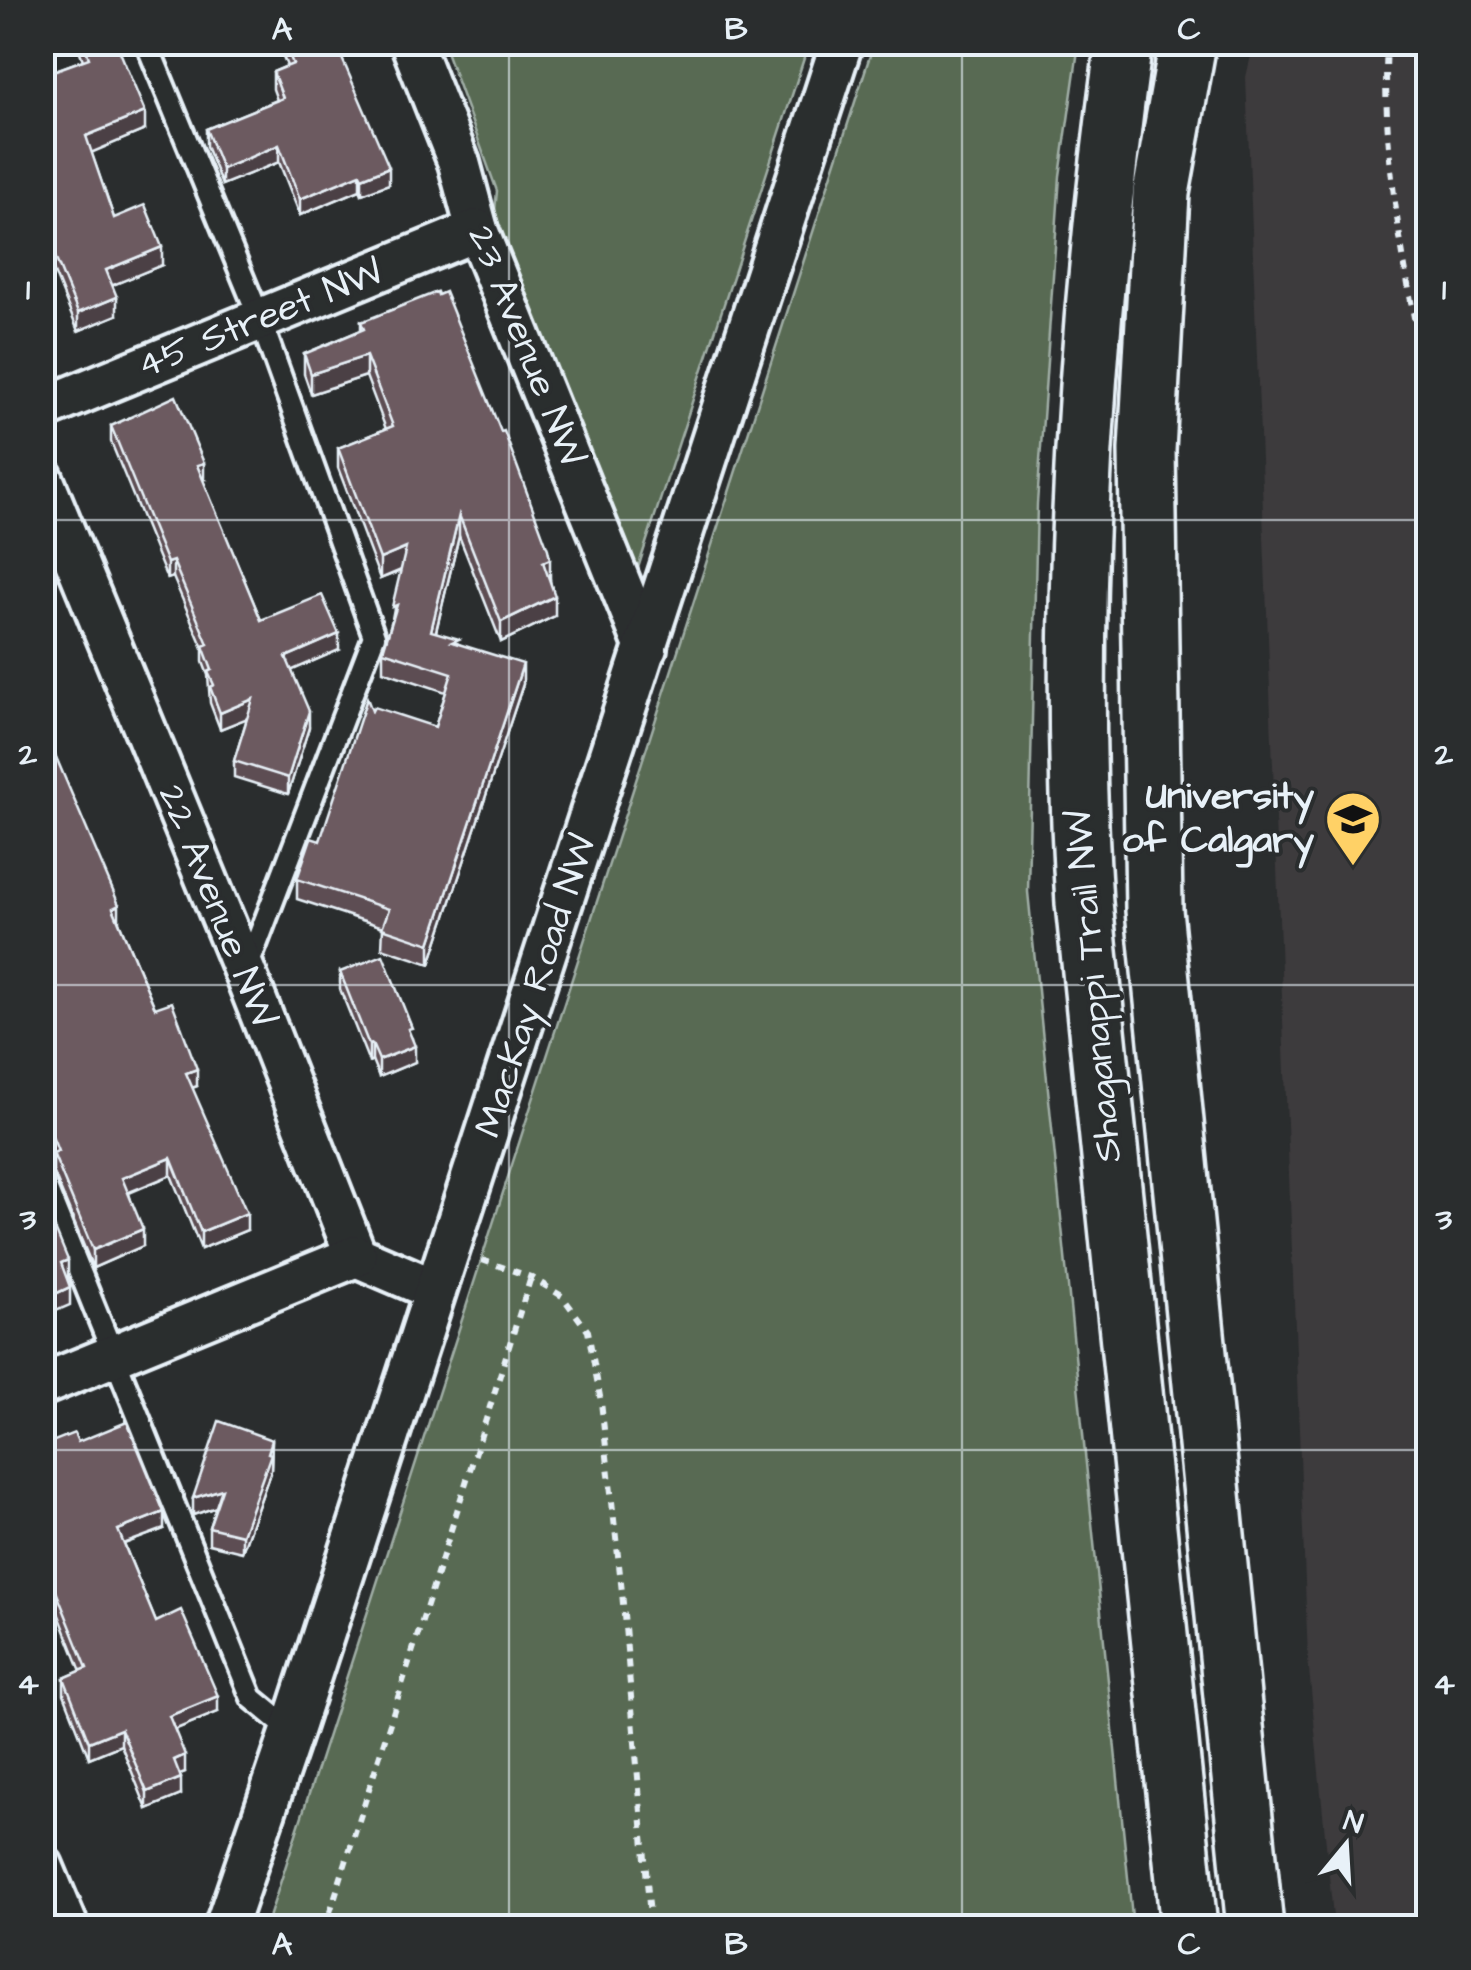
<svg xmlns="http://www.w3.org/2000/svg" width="1471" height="1970" font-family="'Architects Daughter',sans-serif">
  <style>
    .built { fill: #3e3a3d }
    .green { fill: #596a53; stroke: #a0aea6; stroke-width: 2.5 }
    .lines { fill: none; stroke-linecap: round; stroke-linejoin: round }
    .service-casing { stroke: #e8f1f8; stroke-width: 28 }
    .minor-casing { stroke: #e8f1f8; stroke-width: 48 }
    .primary-casing { stroke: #e8f1f8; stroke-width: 62 }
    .path { stroke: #e8f1f8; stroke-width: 6; stroke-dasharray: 8 8; stroke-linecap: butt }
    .service { stroke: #2a2d2e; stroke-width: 20 }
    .minor { stroke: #2a2d2e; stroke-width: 40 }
    .primary { stroke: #2a2d2e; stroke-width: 55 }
    .wall { fill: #5d4d53; stroke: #e8f1f8; stroke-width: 2.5 }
    .shaded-wall { fill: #4c3f44; stroke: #e8f1f8; stroke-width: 2.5 }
    .building { fill: #6c5a61; stroke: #e8f1f8; stroke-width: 2.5 }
    .grid { fill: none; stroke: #e8f1f8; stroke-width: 2.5; stroke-opacity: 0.55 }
    .labels { text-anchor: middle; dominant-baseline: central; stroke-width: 8; stroke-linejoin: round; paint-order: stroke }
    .street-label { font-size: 38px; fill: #e8f1f8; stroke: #2a2d2e }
    .poi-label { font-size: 38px; font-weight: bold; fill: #e8f1f8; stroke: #2a2d2e; text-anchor: end }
    .neatline { fill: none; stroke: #e8f1f8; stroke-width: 4 }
    .grid-label { font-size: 32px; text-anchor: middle; font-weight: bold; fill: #e8f1f8 }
  </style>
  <rect width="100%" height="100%" fill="#2a2d2e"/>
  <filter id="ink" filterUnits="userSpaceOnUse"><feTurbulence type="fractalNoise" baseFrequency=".01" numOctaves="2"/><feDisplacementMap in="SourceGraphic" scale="20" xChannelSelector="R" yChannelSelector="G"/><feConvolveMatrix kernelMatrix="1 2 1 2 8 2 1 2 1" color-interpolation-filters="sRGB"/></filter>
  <g filter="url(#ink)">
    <!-- built -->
    <path class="built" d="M1254 43H1428V1927H1334L1308 1659 1246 77Z"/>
    <!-- green -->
    <g class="green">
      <path d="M443 43H809L637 571 494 220 497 191Z"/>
      <path d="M874 43H1079L1060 176 1037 504 1028 892 1133 1927H266Z"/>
    </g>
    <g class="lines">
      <!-- service casing -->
      <g class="service-casing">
        <g id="service">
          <path d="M146 42 260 319 374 636 246 971"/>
          <path d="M42 1178 252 1698 292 1731"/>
        </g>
      </g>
      <!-- minor casing -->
      <g class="minor-casing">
        <g id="minor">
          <path d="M411 42 459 163 477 230 646 648"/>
          <path d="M42 409 477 230"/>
          <path d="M42 478 245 973 356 1256 435 1290"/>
          <path d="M42 1385 356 1256"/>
          <path d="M42 1866 68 1928"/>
          <path d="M225 1928 292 1731 842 42"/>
        </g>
      </g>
      <!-- primary casing -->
      <g class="primary-casing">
        <g id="primary">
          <path d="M1124 42C1085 327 1066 617 1084 903L1189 1928"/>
          <path d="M1188 42 1161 193 1147 450 1154 910 1255 1928"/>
        </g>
      </g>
      <!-- path -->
      <g class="path">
        <path d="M1387 42C1381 160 1406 275 1428 390"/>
        <path d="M482 1260 531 1277 562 1296 588 1331 601 1402 622 1592 651 1928"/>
        <path d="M325 1928 531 1277"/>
      </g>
      <!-- service -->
      <use href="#service" class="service"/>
      <!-- minor -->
      <use href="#minor" class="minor"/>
      <!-- primary -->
      <use href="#primary" class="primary"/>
    </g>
    <!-- wall -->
    <g class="wall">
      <path d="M80 42H116L145 130 91 152 114 218 162 265 112 285 117 315 78 331 51 265 42 239V75L83 60 80 52Z"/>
      <path d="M277 42H335L389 184 362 194 360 190 300 215 279 162 222 185 206 146V129L277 100 273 89V72L287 66Z"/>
      <path d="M361 322 550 579 555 616 501 642 459 536 436 632 459 644 523 684 430 964 382 948 383 927 297 899V879L320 841 372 711 435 727 446 692 383 671V651L392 619 401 571 380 579 338 468V448L386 429 366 376 311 394 304 374V354L361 330Z"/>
      <path d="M111 426 204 479H202L261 620 339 650 291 670 309 727 288 794 234 777V761L247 718 220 729 210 703 208 675 203 662V648L173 577 167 579 111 442Z"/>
      <path d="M42 709 53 750 119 922 155 1008 197 1086 192 1088 247 1230 201 1249 171 1175 129 1193 143 1246 93 1268 53 1171V1158L42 1130Z"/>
      <path d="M340 972 412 1038 415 1062 379 1077 372 1060 369 1062 340 989Z"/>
      <path d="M42 1437 52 1442H78L164 1529 124 1544 156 1622 218 1712 174 1730 185 1772 180 1774 181 1795 147 1809 121 1745 89 1758 64 1694V1678L81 1671 48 1587 42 1589Z"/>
      <path d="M272 1440 271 1470 242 1552 209 1544V1527L216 1507 193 1515Z"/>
    </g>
    <!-- shaded-wall -->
    <g class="shaded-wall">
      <path d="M145 112V130L86 155V136Z"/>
      <path d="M279 145V162L222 185V169Z"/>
      <path d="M389 167V184L362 194V178Z"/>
      <path d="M360 174V190L300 215V199Z"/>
      <path d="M162 247V265L106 288V270Z"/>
      <path d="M117 297V315L78 331V313Z"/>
      <path d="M366 356V376L311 394V374Z"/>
      <path d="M204 463V479L197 481V465Z"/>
      <path d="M459 515V536L431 651V631Z"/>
      <path d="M406 548V568L380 579V559Z"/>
      <path d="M550 559V579L543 583V562Z"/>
      <path d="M173 561V577L167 579V563Z"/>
      <path d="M555 596V616L501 642V622Z"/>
      <path d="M339 634V650L286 673V657Z"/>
      <path d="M523 664V684L430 964V944Z"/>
      <path d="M253 699V716L220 729V713Z"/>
      <path d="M309 711V727L288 794V778Z"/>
      <path d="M53 734V752L47 736Z"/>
      <path d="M119 905V923L113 908Z"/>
      <path d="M372 1044V1060L369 1062V1045Z"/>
      <path d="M415 1046V1062L379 1077V1060Z"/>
      <path d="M197 1069V1086L186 1090V1073Z"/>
      <path d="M171 1158V1175L122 1195V1178Z"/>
      <path d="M247 1213V1230L201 1249V1232Z"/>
      <path d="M143 1229V1246L93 1268V1250Z"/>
      <path d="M68 1260V1278L61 1281V1263Z"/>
      <path d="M70 1287V1305L42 1317V1300Z"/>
      <path d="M272 1440 271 1470 242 1552V1535Z"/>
      <path d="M222 1489V1505L193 1515V1498Z"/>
      <path d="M164 1512V1529L118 1546V1530Z"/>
      <path d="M48 1571V1587L42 1589V1573Z"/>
      <path d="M218 1696V1712L169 1732V1716Z"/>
      <path d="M121 1729V1745L89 1758V1742Z"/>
      <path d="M185 1755V1772L174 1776V1760Z"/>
      <path d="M181 1778V1795L147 1809V1792Z"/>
    </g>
    <!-- building -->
    <g class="building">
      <path d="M83 42H116L145 112 86 136 114 218 145 205 162 247 106 270 117 297 78 313 51 247 42 221V75L89 58Z"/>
      <path d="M284 42H335L389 167 362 178 360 174 300 199 279 145 222 169 206 129 283 98 273 72 293 64Z"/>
      <path d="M437 292 438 295 445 292 501 432 504 431 548 549 550 559 543 562 555 596 501 622 459 515 431 631 459 639 452 642 523 664 430 944 382 928 389 909 297 879 311 838 320 841 367 698 372 711 374 707 435 727 452 673 383 651 397 605 392 607 406 548 380 559 338 448 393 426 366 356 311 374 304 354 364 329 361 322Z"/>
      <path d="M176 396 204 463 197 465 261 620 322 595 339 634 286 657 309 711 288 778 234 761 253 699 220 713 210 687 214 685 208 672 212 670 203 646 208 644 173 561 167 563 111 426Z"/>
      <path d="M42 709 53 734 47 736 119 905 113 908 155 1008 172 1002 197 1069 186 1073 247 1213 201 1232 171 1158 122 1178 143 1229 93 1250 53 1153 58 1151 42 1112Z"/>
      <path d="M383 955 412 1028 408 1029 415 1046 379 1060 372 1044 369 1045 340 972Z"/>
      <path d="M42 1197 68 1260 61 1263 70 1287 42 1300Z"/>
      <path d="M219 1421 272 1440 268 1453 271 1454 242 1535 209 1527 222 1489 193 1498Z"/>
      <path d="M127 1422 164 1512 118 1530 156 1622 181 1610 218 1696 169 1716 185 1755 174 1760 181 1778 147 1792 121 1729 89 1742 64 1678 87 1668 48 1571 42 1573V1437L49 1435 52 1442 74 1433 78 1442Z"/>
    </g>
  </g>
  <!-- grid -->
  <path class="grid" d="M509 42V1928M962 42V1928M42 520H1428M42 985H1428M42 1450H1428"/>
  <!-- icons -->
  <defs>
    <g id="university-pin" transform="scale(2.875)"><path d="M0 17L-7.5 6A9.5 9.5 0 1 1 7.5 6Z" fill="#ffd166" stroke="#2a2d2e"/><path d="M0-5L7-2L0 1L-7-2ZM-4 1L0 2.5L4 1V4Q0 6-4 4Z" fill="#111"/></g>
  </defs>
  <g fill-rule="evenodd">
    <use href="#university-pin" x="1353" y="819"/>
  </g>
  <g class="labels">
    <!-- street labels -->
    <g class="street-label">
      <text transform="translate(260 319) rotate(-22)">45 Street NW</text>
      <text transform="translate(526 346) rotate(68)">23 Avenue NW</text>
      <text transform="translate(217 906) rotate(68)">22 Avenue NW</text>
      <text transform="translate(536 986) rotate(-72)">MacKay Road NW</text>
      <text transform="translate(1094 986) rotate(-95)">Shaganappi Trail NW</text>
    </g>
    <!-- poi labels -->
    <g class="poi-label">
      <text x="1314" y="797">University<tspan x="1314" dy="44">of Calgary</tspan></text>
    </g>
  </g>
  <!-- margin -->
  <rect width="1471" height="1970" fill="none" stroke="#2a2d2e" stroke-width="110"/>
  <!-- north arrow -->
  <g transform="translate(1346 1845) rotate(18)" stroke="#2a2d2e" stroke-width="8" paint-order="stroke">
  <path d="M0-8L18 38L0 25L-18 38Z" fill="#e8f1f8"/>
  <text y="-15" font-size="28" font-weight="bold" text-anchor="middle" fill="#e8f1f8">N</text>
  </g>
  <rect x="55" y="55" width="1361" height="1860" class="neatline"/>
  <g class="grid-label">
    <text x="282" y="39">A</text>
    <text x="736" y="39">B</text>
    <text x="1189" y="39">C</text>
    <text x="28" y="299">1</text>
    <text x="1444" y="299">1</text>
    <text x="28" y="764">2</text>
    <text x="1444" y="764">2</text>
    <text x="28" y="1229">3</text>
    <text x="1444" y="1229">3</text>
    <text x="28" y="1694">4</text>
    <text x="1444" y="1694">4</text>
    <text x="282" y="1954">A</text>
    <text x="736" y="1954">B</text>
    <text x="1189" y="1954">C</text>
  </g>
</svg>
